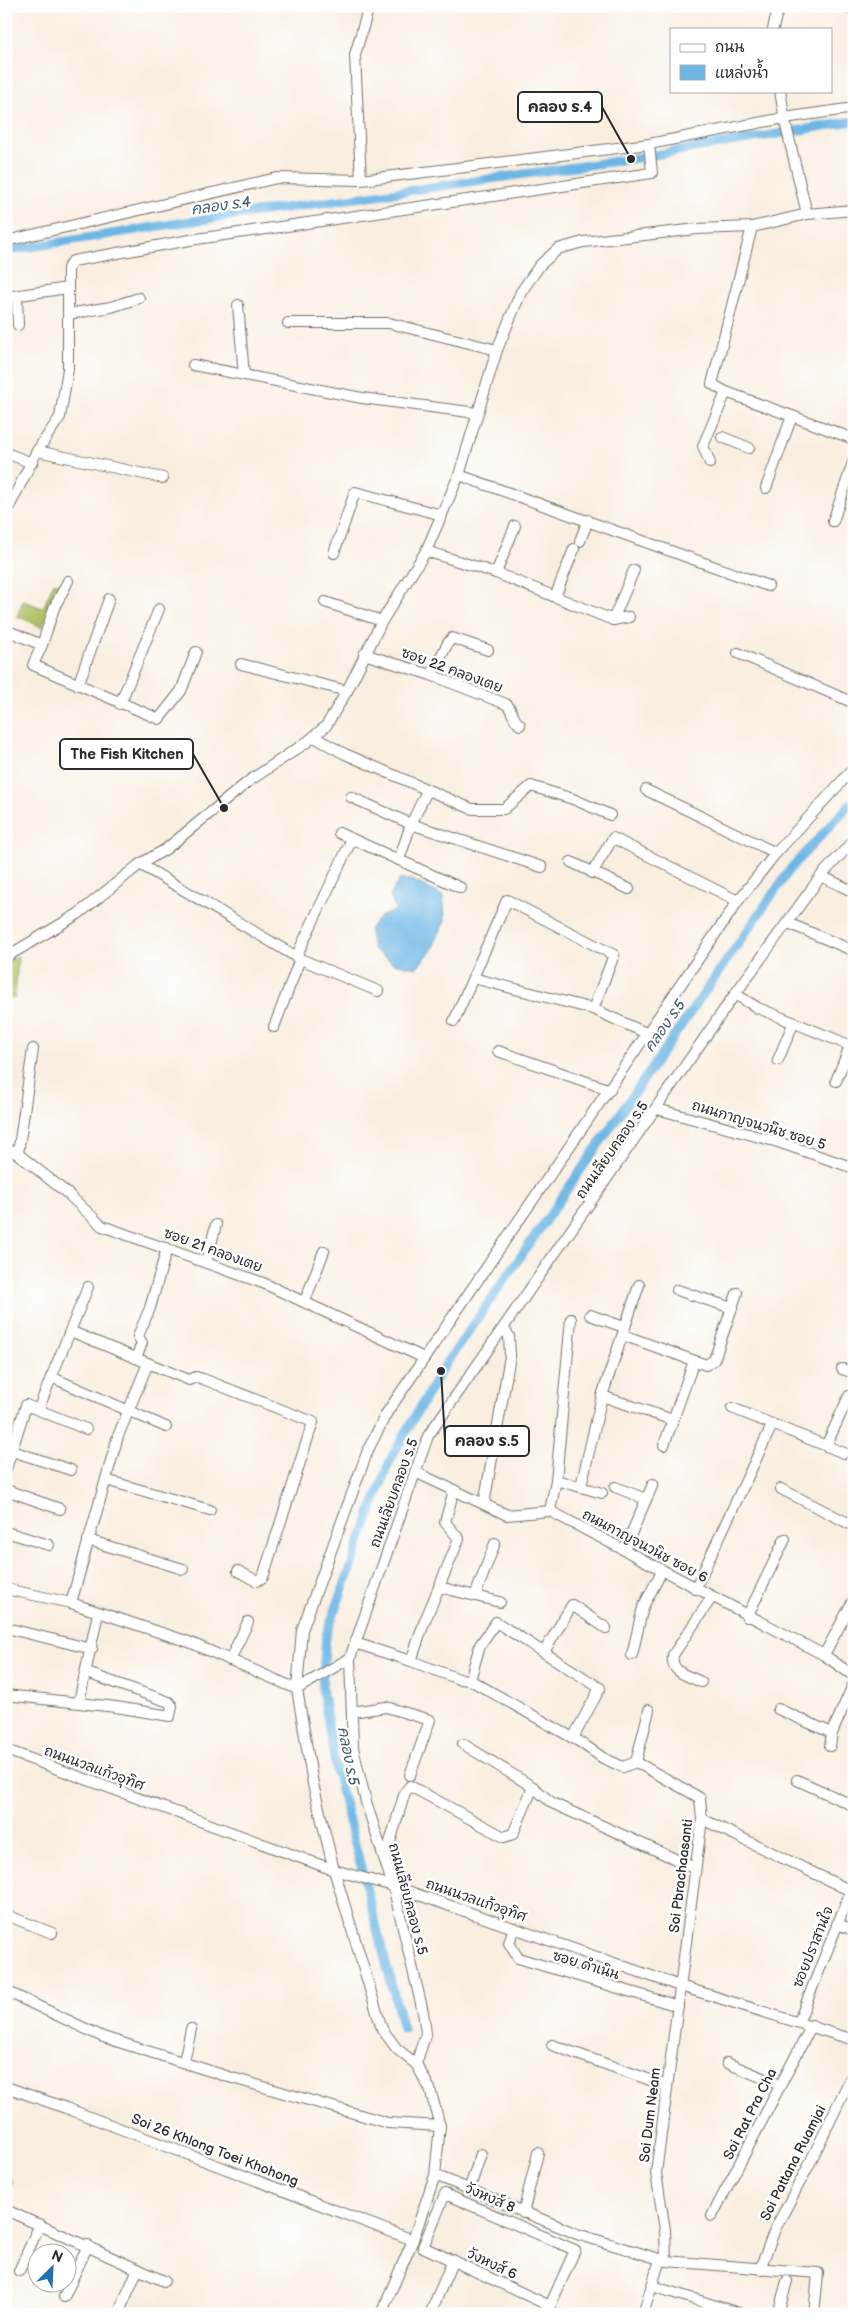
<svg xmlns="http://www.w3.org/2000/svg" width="860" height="2320" font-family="'Balsamiq Sans','Playpen Sans Thai',sans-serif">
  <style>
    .green { fill: #b0bf62; stroke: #6e7546 }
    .water { fill: #6cb6e4; stroke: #4c7088 }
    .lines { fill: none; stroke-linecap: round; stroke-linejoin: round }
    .canal { stroke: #6cb6e4; stroke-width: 9 }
    .minor-casing { stroke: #73706b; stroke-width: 12 }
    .minor { stroke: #fff; stroke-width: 10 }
    .labels { text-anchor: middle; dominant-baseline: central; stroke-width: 5; stroke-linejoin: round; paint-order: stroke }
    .street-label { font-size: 14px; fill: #2b2b2b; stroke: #fff }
    .water-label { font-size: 15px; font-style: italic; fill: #425c6c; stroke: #fff }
    .leader { fill: none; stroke: #2b2b2b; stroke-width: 2 }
    .callout-dot { fill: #2b2b2b; stroke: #fff; stroke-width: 2 }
    .callout { fill: #fff; stroke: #2b2b2b; stroke-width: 2 }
    .callout-label { font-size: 15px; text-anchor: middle; font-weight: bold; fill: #2b2b2b }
  </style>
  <rect width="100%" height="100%" fill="#fff"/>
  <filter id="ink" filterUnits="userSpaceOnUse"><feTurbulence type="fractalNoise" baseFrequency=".02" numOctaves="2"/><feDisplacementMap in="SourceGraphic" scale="10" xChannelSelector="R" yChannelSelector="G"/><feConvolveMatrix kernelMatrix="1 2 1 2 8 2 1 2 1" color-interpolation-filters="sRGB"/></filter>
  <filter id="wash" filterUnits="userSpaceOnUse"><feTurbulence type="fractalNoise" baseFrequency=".0096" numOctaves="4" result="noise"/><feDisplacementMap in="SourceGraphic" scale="20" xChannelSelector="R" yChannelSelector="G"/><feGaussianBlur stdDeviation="1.12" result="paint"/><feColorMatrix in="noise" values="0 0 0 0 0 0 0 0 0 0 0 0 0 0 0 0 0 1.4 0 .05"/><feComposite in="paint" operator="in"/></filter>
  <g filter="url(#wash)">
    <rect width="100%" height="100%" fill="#f9efe1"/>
    <!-- green -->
    <g class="green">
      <path d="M54 582 60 584 42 627 17 616 23 601 43 608Z"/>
      <path d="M18 956 15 998 6 997V964Z"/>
    </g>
    <!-- water -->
    <path class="water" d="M399 880H412L443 896 445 920 432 950 416 968 393 963 373 949 369 929 380 917 396 910 390 896Z"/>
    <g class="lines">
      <!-- canal -->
      <g class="canal">
        <path d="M6 251 179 223 631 159 854 121"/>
        <path d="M403 2029 336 1771 322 1688 326 1635 390 1460 441 1371 791 868 854 800"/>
      </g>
    </g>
  </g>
  <g filter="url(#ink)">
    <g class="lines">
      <!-- minor casing -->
      <g class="minor-casing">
        <g id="minor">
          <path d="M844 6 854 11"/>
          <path d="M773 29 776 16 781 6"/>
          <path d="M780 91 786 126 807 214"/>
          <path d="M361 180 355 55 369 6"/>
          <path d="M752 227 712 384 726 392 792 416"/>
          <path d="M6 241 277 178 361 180 649 144 784 118 854 108"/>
          <path d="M6 297 68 288"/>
          <path d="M17 297 18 325"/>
          <path d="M238 305 244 375"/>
          <path d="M68 314 111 307 139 298"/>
          <path d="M288 323H389L497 350"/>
          <path d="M193 365 362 398 477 413"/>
          <path d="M722 437 749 448"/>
          <path d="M37 451 163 478"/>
          <path d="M6 453 32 463"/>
          <path d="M710 463 703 446 726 392"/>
          <path d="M459 475 768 586"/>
          <path d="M766 488 792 416 854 439"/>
          <path d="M6 513 37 451 60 417 68 369V268L73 261 190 240 652 173 649 144"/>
          <path d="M833 521 854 460"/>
          <path d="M580 541 588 520"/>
          <path d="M426 551 496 573 613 620 629 617"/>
          <path d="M334 553 355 492 442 515"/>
          <path d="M496 573 515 526"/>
          <path d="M555 597 574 549"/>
          <path d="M325 602 382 621"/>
          <path d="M613 620 634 570"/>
          <path d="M6 630 42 645 33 665 159 719 181 691 196 652"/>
          <path d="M42 645 54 608 68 581"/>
          <path d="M738 653 854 703"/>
          <path d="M364 654 431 675 506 704C513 709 511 718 520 725"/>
          <path d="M241 664 347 691"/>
          <path d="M431 675 448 643 452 638 488 650"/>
          <path d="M78 685 109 599"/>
          <path d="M120 704 159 609"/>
          <path d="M314 737 345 754 472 809H504L531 786 573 799 610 815"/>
          <path d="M646 790 776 853"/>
          <path d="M351 797 411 824 542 867"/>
          <path d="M339 833 461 888"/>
          <path d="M401 854 411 824 427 791"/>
          <path d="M571 862 629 889"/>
          <path d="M140 864 300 959 378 991"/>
          <path d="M592 873 613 838 738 901"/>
          <path d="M821 876 854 892"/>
          <path d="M788 923 854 951"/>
          <path d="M6 957 78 914 140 864 166 849 249 781 307 742 326 726 347 691 382 621 426 551 459 475 497 350 521 292 540 265 558 249 583 242 697 229 752 227 807 214 854 210"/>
          <path d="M296 957 352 839"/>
          <path d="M473 978 593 1009 648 1034"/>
          <path d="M735 994 758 1008 854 1047"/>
          <path d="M454 1021 507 900 614 955 593 1009"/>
          <path d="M274 1027 300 959"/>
          <path d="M498 1051 610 1090"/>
          <path d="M778 1060 793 1024"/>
          <path d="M836 1081 850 1046"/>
          <path d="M657 1109 778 1142 854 1168"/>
          <path d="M6 1148 18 1154 67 1193 102 1226 263 1283 424 1358"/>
          <path d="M18 1154 33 1049"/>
          <path d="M206 1263 216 1225"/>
          <path d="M677 1290 732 1308"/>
          <path d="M305 1301 324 1251"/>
          <path d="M590 1315 624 1327"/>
          <path d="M70 1331 189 1380 196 1377 203 1379 313 1422 263 1577 257 1581 238 1571"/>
          <path d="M623 1335 706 1365 714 1360 737 1293"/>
          <path d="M136 1358 142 1343 138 1336 150 1308 167 1248"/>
          <path d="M842 1369 854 1373"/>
          <path d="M51 1377 166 1427"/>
          <path d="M602 1396 673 1420"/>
          <path d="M732 1408 844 1453"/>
          <path d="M38 1410 88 1287"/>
          <path d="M664 1445 694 1361"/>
          <path d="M826 1446 849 1396"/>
          <path d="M12 1451 71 1470"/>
          <path d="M6 1469 26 1405 86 1429"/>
          <path d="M415 1472 507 1515 550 1511 824 1655 854 1676"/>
          <path d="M106 1480 210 1510"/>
          <path d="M556 1480 602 1493"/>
          <path d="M581 1486 602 1396 639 1285"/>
          <path d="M615 1487 646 1499"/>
          <path d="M781 1489 854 1526"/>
          <path d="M6 1490 60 1509"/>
          <path d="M454 1490 445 1522 459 1539 424 1623 411 1661 459 1679 470 1680 580 1742 603 1758 623 1767 636 1762 649 1710"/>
          <path d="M484 1504 510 1356 509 1336 504 1329"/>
          <path d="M550 1511 556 1480 571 1319"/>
          <path d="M6 1532 49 1545"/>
          <path d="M88 1540 183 1569"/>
          <path d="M624 1550 653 1484"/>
          <path d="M439 1587 500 1602"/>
          <path d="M6 1589 71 1603 189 1642 297 1689 350 1658"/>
          <path d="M695 1589 772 1425"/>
          <path d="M475 1596 495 1543"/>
          <path d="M71 1603 118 1436 148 1363"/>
          <path d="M747 1617 785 1539"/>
          <path d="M6 1628 92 1649"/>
          <path d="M355 1643 411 1661"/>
          <path d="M544 1652 572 1605 606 1628"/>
          <path d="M632 1655 643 1607 662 1571"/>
          <path d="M824 1655 854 1599"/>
          <path d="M230 1660 248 1622"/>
          <path d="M470 1680 480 1645 496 1622 600 1688 573 1738"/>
          <path d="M701 1682C687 1675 670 1673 673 1655L712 1597"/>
          <path d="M6 1695 116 1707 170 1716 172 1706 169 1702 87 1673"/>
          <path d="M79 1702 98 1613"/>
          <path d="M778 1709 832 1733"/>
          <path d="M352 1712 386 1707 430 1720 410 1775"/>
          <path d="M463 1744 533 1787 552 1803 695 1868"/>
          <path d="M830 1746 832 1733 854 1683"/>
          <path d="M6 1750 334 1870 393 1886 674 1984 854 2040"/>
          <path d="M636 1762 700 1798 702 1819 656 2173 665 2230 666 2261"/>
          <path d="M797 1780 854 1806"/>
          <path d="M702 1819 851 1891"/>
          <path d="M385 1859 405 1792 410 1786 504 1837 513 1834 533 1787"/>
          <path d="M6 1915 52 1933"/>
          <path d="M837 1924 854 1930"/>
          <path d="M514 1928 509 1943 518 1958 678 2006"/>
          <path d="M6 1991 103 2037 229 2077 388 2123 440 2126"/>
          <path d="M799 2021 854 1883"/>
          <path d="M552 2045 667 2086"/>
          <path d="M184 2061 191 2029"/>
          <path d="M727 2063 780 2085"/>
          <path d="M416 2064 426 2033 423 2012 393 1886 366 1802 353 1748 350 1658 428 1436 735 994 821 876 854 840"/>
          <path d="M6 2087 66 2108 413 2240"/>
          <path d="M435 2175 577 2234 666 2261 818 2273 814 2314"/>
          <path d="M6 2187 8 2184"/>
          <path d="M469 2190 481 2154"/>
          <path d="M6 2210 164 2281"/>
          <path d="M523 2213 538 2153"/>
          <path d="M712 2216 812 2025"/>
          <path d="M760 2269 775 2229 808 2167 854 2071"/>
          <path d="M19 2271 40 2224"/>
          <path d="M652 2286 742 2314"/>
          <path d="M64 2297 88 2245"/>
          <path d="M118 2314 138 2269"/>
          <path d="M381 2314 413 2240 435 2175 440 2126 430 2089 416 2064 397 2049 382 2029 334 1870 313 1784 297 1689 302 1630 368 1450 386 1414 738 901 776 853 854 768"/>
          <path d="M430 2314 453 2260"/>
          <path d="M546 2314 550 2306 575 2250 445 2194 423 2247 550 2306"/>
          <path d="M643 2314 658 2266"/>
          <path d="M778 2314 787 2281"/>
        </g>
      </g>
      <!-- minor -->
      <use href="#minor" class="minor"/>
    </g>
  </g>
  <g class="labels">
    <!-- street labels -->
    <g class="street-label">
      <text transform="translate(452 670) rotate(20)">ซอย 22 คลองเตย</text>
      <text transform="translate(759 1125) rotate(17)">ถนนกาญจนวนิช ซอย 5</text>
      <text transform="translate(612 1150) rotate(-55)">ถนนเลียบคลอง ร.5</text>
      <text transform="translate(213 1250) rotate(20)">ซอย 21 คลองเตย</text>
      <text transform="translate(394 1493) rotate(-70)">ถนนเลียบคลอง ร.5</text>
      <text transform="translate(645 1546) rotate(28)">ถนนกาญจนวนิช ซอย 6</text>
      <text transform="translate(94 1768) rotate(20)">ถนนนวลแก้วอุทิศ</text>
      <text transform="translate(681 1876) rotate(-83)">Soi Pbrachaasanti</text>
      <text transform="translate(408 1899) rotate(75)">ถนนเลียบคลอง ร.5</text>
      <text transform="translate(476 1900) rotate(19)">ถนนนวลแก้วอุทิศ</text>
      <text transform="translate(813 1947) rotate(-68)">ซอยปราสานใจ</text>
      <text transform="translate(586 1965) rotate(17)">ซอย ดำเนิน</text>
      <text transform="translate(750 2114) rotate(-63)">Soi Rat Pra Cha</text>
      <text transform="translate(650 2115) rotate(-83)">Soi Dum Neam</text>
      <text transform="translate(215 2150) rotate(21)">Soi 26 Khlong Toei Khohong</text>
      <text transform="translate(793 2163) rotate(-63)">Soi Pattana Ruamjai</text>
      <text transform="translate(490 2198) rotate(23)">วังหงส์ 8</text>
      <text transform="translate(492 2264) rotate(25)">วังหงส์ 6</text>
    </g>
    <!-- water labels -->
    <g class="water-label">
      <text transform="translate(221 206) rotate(-8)">คลอง ร.4</text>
      <text transform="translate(665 1026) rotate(-55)">คลอง ร.5</text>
      <text transform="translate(348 1756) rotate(79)">คลอง ร.5</text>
    </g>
  </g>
  <!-- callouts -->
  <path class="leader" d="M631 159L602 107M224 808L193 754M441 1371L445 1441"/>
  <g class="callout-dot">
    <circle cx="631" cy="159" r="5"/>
    <circle cx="224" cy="808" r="5"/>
    <circle cx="441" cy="1371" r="5"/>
  </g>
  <g class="callout">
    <rect x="518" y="92" width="84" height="30" rx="5"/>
    <rect x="60" y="739" width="133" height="30" rx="5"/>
    <rect x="445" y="1426" width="84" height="30" rx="5"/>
  </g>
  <g class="callout-label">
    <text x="560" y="112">คลอง ร.4</text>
    <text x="127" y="759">The Fish Kitchen</text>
    <text x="487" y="1446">คลอง ร.5</text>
  </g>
  <!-- margin -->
  <rect width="860" height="2320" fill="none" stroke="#fff" stroke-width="25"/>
  <!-- legend -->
  <rect x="670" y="28" width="162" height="65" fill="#ffffff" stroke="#aaaaaa"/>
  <rect x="680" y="44" width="25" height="8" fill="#ffffff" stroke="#aaaaaa"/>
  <text x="715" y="52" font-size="15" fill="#2b2b2b">ถนน</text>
  <rect x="680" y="65" width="25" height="15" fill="#6cb6e4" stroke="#aaaaaa"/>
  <text x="715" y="78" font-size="15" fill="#2b2b2b">แหล่งน้ำ</text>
  <!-- north arrow -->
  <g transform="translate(52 2268) rotate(24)"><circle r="24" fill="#ffffff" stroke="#aaaaaa"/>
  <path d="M0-4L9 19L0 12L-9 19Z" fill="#1f6fb2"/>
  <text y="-8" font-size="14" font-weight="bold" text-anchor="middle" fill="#2b2b2b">N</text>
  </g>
</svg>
